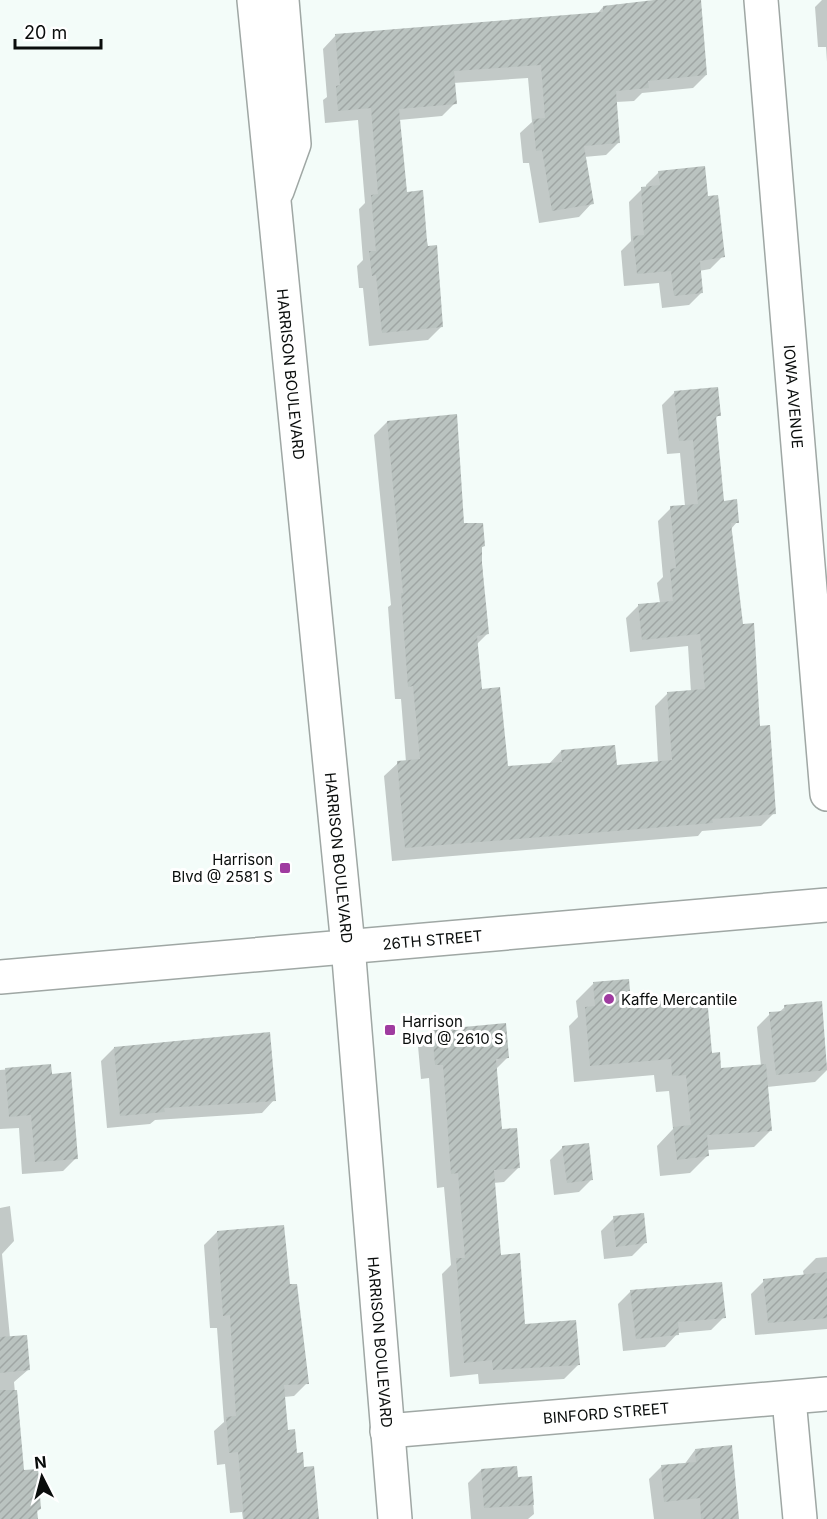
<svg xmlns="http://www.w3.org/2000/svg" width="827" height="1519" font-family="Inter,sans-serif">
  <style>
    .shadow { fill: #0003 }
    .building { fill: url(#building-hatch) }
    .lines { fill: none; stroke-linecap: round; stroke-linejoin: round }
    .minor-casing { stroke: #9fa7a4; stroke-width: 36 }
    .major-casing { stroke: #9fa7a4; stroke-width: 36 }
    .minor { stroke: #fff; stroke-width: 33 }
    .major { stroke: #fff; stroke-width: 33 }
    .poi-dot { fill: #9f3ba0; stroke: #fff; stroke-width: 2 }
    .labels { text-anchor: middle; dominant-baseline: central; stroke-width: 6; stroke-linejoin: round; paint-order: stroke }
    .street-label { font-size: 15px; fill: #0a0d0c; stroke: #fff }
    .poi-label { font-size: 15px; fill: #0a0d0c; stroke: #fff; text-anchor: start }
  </style>
  <defs>
    <pattern id="building-hatch" width="6" height="6" patternUnits="userSpaceOnUse" patternTransform="scale(1.5)"><rect width="6" height="6" fill="#bac3c0"/><path d="M-1 1l2-2M0 6l6-6M5 7l2-2" fill="none" stroke="#9fa6a4"/></pattern>
  </defs>
  <rect width="100%" height="100%" fill="#f3fcf9"/>
  <!-- shadow -->
  <g class="shadow">
    <path d="M678 0H699L706 75 693 88 642 93 634 101 616 102 619 142 606 155 584 157 592 203 579 217 539 223 529 163H523L520 133 532 122 528 78 453 83 455 103 442 116 399 120 406 193 425 241 442 326 428 340 369 346 363 288H359L357 266 363 260 359 209 365 203 358 120 325 123 323 100 327 97 323 49 336 35 597 14 603 7Z"/>
    <path d="M822 0H827V62L826 47H818L815 7Z"/>
    <path d="M659 172 723 256 710 269 699 271 702 292 689 305 662 308 659 283 624 286 621 251 631 241 629 202 642 189 646 188V185Z"/>
    <path d="M675 392 719 415 715 419 722 502 737 522 731 529 742 626 774 813 761 826 702 831 698 836 392 861 384 776 398 763 406 762 401 699H395L388 607 391 605 374 435 387 422 463 525 483 546 481 549 487 634 476 645 480 691 507 768 548 765 561 751 616 767 658 763 655 706 668 693 691 692 688 646 630 652 626 618 639 605 660 603 657 583 663 577 658 521 671 508 685 506 680 453 667 454 662 405Z"/>
    <path d="M593 984 711 1054 720 1070 761 1066 757 1027 770 1014 778 1013 785 1007 821 1003 827 1070 815 1082 767 1087 771 1130 754 1147 707 1150V1156L690 1173 660 1176 657 1146 673 1129 669 1091 656 1092 654 1075 574 1082 569 1026 578 1017 576 1001Z"/>
    <path d="M432 1031 508 1057 495 1070 500 1131 519 1167 504 1182 493 1183 499 1257 524 1326 579 1364 564 1379 479 1384 478 1374 450 1377 442 1274 451 1265 444 1187 437 1188 429 1078 421 1079 418 1046Z"/>
    <path d="M114 1048 274 1100 262 1113 155 1120 150 1124 107 1128 101 1061Z"/>
    <path d="M50 1066 76 1158 63 1171 22 1174 19 1128 0 1129V1070Z"/>
    <path d="M563 1147 592 1179 579 1192 554 1195 550 1160Z"/>
    <path d="M10 1206 14 1241 2 1254 10 1338 29 1369 14 1382 22 1471 40 1509 36 1513 37 1519H0V1208Z"/>
    <path d="M614 1218 645 1243 632 1256 604 1259 601 1231Z"/>
    <path d="M217 1232 288 1286 307 1383 294 1396 284 1397 287 1432 302 1469 317 1519H243L242 1512 230 1513 225 1464 217 1465 214 1431 224 1422 217 1328H210L204 1245Z"/>
    <path d="M827 1257V1329L755 1335 751 1294 764 1281 804 1276 803 1271 816 1258Z"/>
    <path d="M631 1291 724 1317 711 1330 678 1333 665 1347 623 1351 618 1304Z"/>
    <path d="M695 1450 737 1519H654L649 1479 661 1467 684 1465Z"/>
    <path d="M481 1470 517 1478 531 1477 534 1514 528 1519H471L468 1483Z"/>
  </g>
  <!-- building -->
  <g class="building">
    <path d="M654 0H701L707 75 648 81 649 88 616 91 620 143 584 146 594 204 552 211 542 150 536 151 533 119 545 118 541 65 454 71 457 104 399 109 407 192 423 190 427 241 428 246 437 245 443 327 382 333 376 275 372 276 369 251H376L371 195 378 194 371 108 338 111 336 86 340 85 335 34 603 12V6Z"/>
    <path d="M705 166 708 196 718 195 725 257 700 261 703 293 674 296 671 271 637 274 633 236 644 235 641 187 660 185 658 171Z"/>
    <path d="M718 387 721 416H716L724 501 737 499 739 523H731L743 624 754 623 760 726 770 725 776 814 712 819 713 823 405 848 397 761 420 759 413 686 408 687 401 593H403L387 421 457 414 464 523H483L485 546 482 547V564L489 634 477 636 482 689 500 687 508 766 562 762 561 750 615 745 617 765 672 760 667 692 705 689 700 634 642 640 638 604 673 601 670 569 676 568 670 506 698 504 693 440 679 441 674 391Z"/>
    <path d="M629 979 631 1003 707 997 712 1053 720 1052 721 1068 766 1064 772 1131 707 1135 709 1156 677 1160 673 1127 691 1125 686 1075 672 1076 671 1059 590 1066 585 1007 595 1006 593 982Z"/>
    <path d="M822 1001 827 1070 776 1075 769 1012 785 1011 784 1005Z"/>
    <path d="M506 1023 509 1058 496 1059 502 1129 517 1128 520 1168 494 1170 501 1255 520 1253 525 1324 576 1320 580 1365 493 1370 492 1360 464 1363 456 1258H465L458 1173 451 1174 443 1065H435L432 1030Z"/>
    <path d="M270 1032 276 1101 164 1108 165 1112 120 1116 114 1047Z"/>
    <path d="M51 1064 52 1074 71 1072 78 1159 35 1162 31 1115 9 1117 5 1068Z"/>
    <path d="M589 1143 593 1180 567 1183 562 1146Z"/>
    <path d="M644 1213 647 1243 616 1247 613 1216Z"/>
    <path d="M284 1225 290 1284H297L309 1384 284 1385 288 1430 295 1429 297 1453 303 1452 304 1467 314 1466 319 1519H244L238 1452 229 1453 226 1417 236 1416 230 1315 223 1316 217 1231Z"/>
    <path d="M827 1272V1318L768 1323 763 1279Z"/>
    <path d="M722 1282 726 1318 678 1322 679 1335 636 1339 630 1290Z"/>
    <path d="M27 1335 30 1370 0 1373V1337Z"/>
    <path d="M0 1390H17L24 1470 38 1469 41 1509 37 1510 38 1519H0Z"/>
    <path d="M732 1445 739 1519H701L700 1498 664 1502 661 1465 696 1462 695 1449Z"/>
    <path d="M517 1466 518 1477 532 1476 534 1505 484 1508 481 1469Z"/>
  </g>
  <g class="lines">
    <!-- minor casing -->
    <g class="minor-casing">
      <g id="minor">
        <path id="s1" d="M761 0 827 794"/>
        <path id="s2" d="M0 977 827 905"/>
        <path d="M789 1399 800 1519"/>
        <path id="s3" d="M387 1431 827 1394"/>
      </g>
    </g>
    <!-- major casing -->
    <g class="major-casing">
      <g id="major">
        <path id="s4" d="M254 0 348 946 395 1519"/>
        <path d="M277 191 294 144 282 0"/>
      </g>
    </g>
    <!-- minor -->
    <use href="#minor" class="minor"/>
    <!-- major -->
    <use href="#major" class="major"/>
  </g>
  <!-- markers -->
  <g class="poi-dot">
    <rect x="279" y="862" width="12" height="12" rx="3"/>
    <circle cx="609" cy="999" r="6"/>
    <rect x="384" y="1024" width="12" height="12" rx="3"/>
  </g>
  <g class="labels">
    <!-- street labels -->
    <g class="street-label">
      <text stroke="none"><textPath href="#s4" startOffset="376">HARRISON BOULEVARD</textPath></text>
      <text stroke="none"><textPath href="#s1" startOffset="398">IOWA AVENUE</textPath></text>
      <text stroke="none"><textPath href="#s4" startOffset="862">HARRISON BOULEVARD</textPath></text>
      <text stroke="none"><textPath href="#s2" startOffset="434">26TH STREET</textPath></text>
      <text stroke="none"><textPath href="#s4" startOffset="1348">HARRISON BOULEVARD</textPath></text>
      <text stroke="none"><textPath href="#s3" startOffset="220">BINFORD STREET</textPath></text>
    </g>
    <!-- poi labels -->
    <g class="poi-label">
      <text x="273" y="859" text-anchor="end">Harrison<tspan x="273" dy="17">Blvd @ 2581 S</tspan></text>
      <text x="621" y="999">Kaffe Mercantile</text>
      <text x="402" y="1021">Harrison<tspan x="402" dy="17">Blvd @ 2610 S</tspan></text>
    </g>
  </g>
  <!-- north arrow -->
  <g transform="translate(42 1477) rotate(354)" stroke="#ffffff" stroke-width="4.5" paint-order="stroke">
  <path d="M0-4.5L10 22L0 15L-10 22Z" fill="#0a0d0c"/>
  <text y="-9" font-size="16" font-weight="bold" text-anchor="middle" fill="#0a0d0c">N</text>
  </g>
  <!-- scale -->
  <path d="M15 39v9h86v-9" fill="none" stroke="#0a0d0c" stroke-width="3"/>
  <text x="24" y="39" font-size="18" fill="#0a0d0c" stroke="#ffffff" stroke-width="4.5" paint-order="stroke">20 m</text>
</svg>
